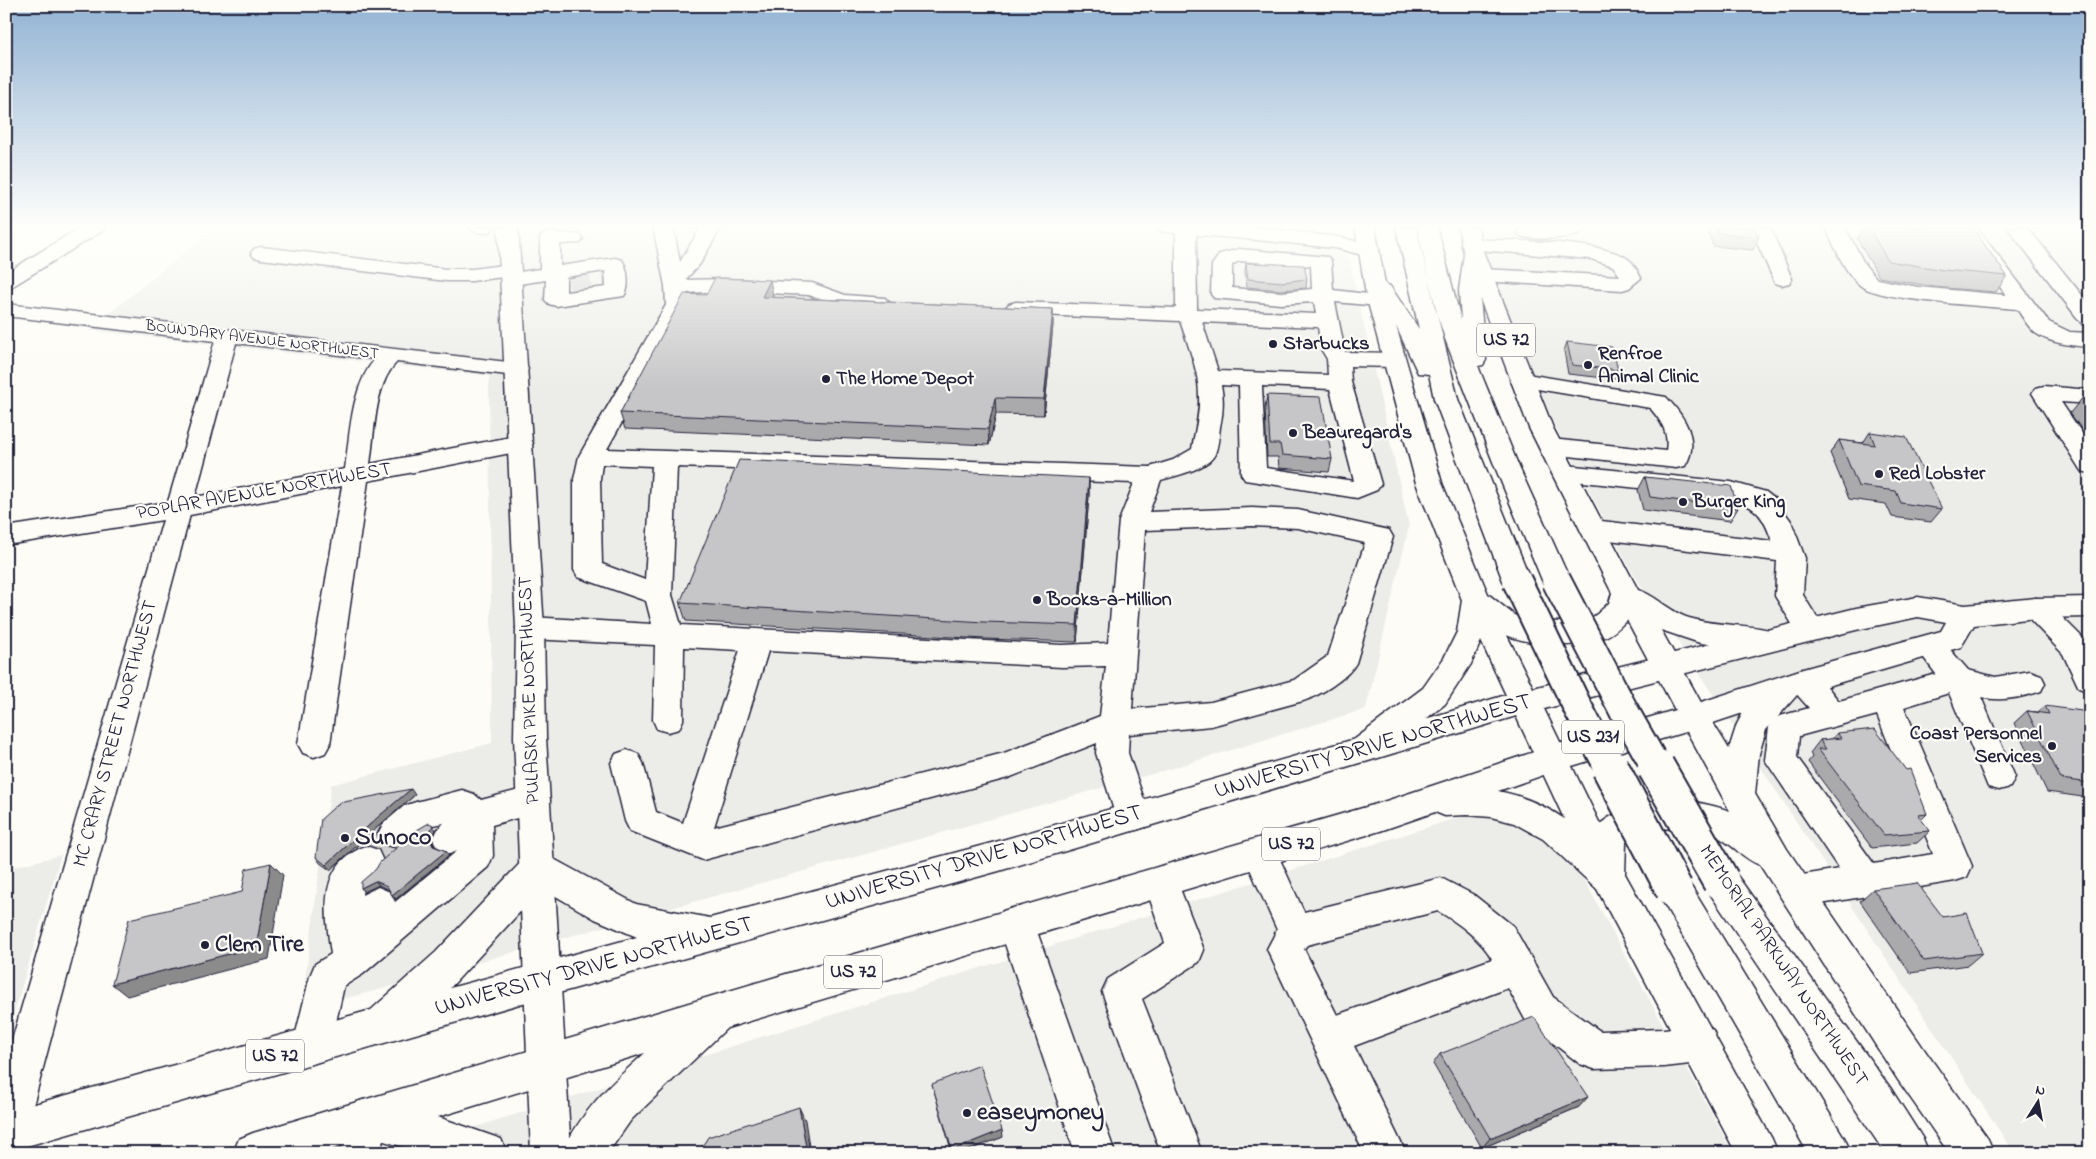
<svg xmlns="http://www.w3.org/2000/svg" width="2096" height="1159" font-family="'Indie Flower',sans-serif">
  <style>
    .built { fill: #ecece9 }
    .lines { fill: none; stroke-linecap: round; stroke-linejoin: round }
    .minor-tunnel-far1 { stroke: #d1d0d1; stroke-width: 22; stroke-dasharray: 22 11; stroke-linecap: butt }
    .minor-tunnel { stroke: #d1d0d1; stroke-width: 36; stroke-dasharray: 36 18; stroke-linecap: butt }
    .minor-casing { stroke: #22223b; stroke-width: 3 }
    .major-casing { stroke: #22223b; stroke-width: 3 }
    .highway-casing { stroke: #22223b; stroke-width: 3 }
    .minor { fill: #fdfcf7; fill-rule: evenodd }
    .major { fill: #fdfcf7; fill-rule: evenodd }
    .highway { fill: #fdfcf7; fill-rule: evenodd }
    .highway-bridge-far1-casing { stroke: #22223b; stroke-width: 32; stroke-linecap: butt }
    .highway-bridge-casing { stroke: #22223b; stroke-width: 40; stroke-linecap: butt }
    .highway-bridge-far1 { stroke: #fdfcf7; stroke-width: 28 }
    .highway-bridge { stroke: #fdfcf7; stroke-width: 36 }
    .wall { fill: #aaaaac; stroke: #22223b }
    .shaded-wall { fill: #8b8b8c; stroke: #22223b }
    .building { fill: #c6c6c8; stroke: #22223b }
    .poi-dot { fill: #22223b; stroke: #fdfcf7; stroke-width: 2 }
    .labels { text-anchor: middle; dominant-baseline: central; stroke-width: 4.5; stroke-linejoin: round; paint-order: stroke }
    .far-street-label { font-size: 16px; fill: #22223b; stroke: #fdfcf7 }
    .shield { fill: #fdfcf7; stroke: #646373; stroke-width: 1 }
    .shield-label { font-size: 19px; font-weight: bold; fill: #22223b }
    .poi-label { font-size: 20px; font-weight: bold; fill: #22223b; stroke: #fdfcf7; text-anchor: start }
    .street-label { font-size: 20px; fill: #22223b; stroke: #fdfcf7 }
    .near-street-label { font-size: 24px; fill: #22223b; stroke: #fdfcf7 }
    .near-poi-label { font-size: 24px; font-weight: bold; fill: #22223b; stroke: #fdfcf7; text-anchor: start }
  </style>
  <rect width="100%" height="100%" fill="#fdfcf7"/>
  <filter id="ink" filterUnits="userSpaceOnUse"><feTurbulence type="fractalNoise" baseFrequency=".02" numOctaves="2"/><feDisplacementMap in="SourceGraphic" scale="10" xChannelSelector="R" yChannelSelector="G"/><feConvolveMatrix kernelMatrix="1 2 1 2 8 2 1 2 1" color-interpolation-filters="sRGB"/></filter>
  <g filter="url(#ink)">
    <!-- built -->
    <g class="built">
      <path d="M215 227H1348V254L1409 526 1366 709 1166 770 385 988 301 1010 331 785 492 743 489 376 89 330Z"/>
      <path d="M1480 227H2090V1153H2014L1631 570 1544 405 1487 258Z"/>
      <path d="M1473 813 1541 833 1575 863 1733 1153H393Z"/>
      <path d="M61 855 6 1040V869Z"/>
    </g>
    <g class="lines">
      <!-- minor-tunnel-far1 -->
      <path class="minor-tunnel-far1" d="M569 284 605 278"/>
      <!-- minor-tunnel -->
      <path class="minor-tunnel" d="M366 861 395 834"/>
      <!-- minor casing -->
      <g class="minor-casing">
        <g id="minor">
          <path d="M81 227H105L102 231 13 286 6 288V273Z"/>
          <path d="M470 227H494L491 231 484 233 473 231Z"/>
          <path d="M653 227H673L680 262 701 227H721L700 264 685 280 725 279 812 283 845 295 885 298 889 302 885 306 878 308 842 307 809 295 725 291 687 293 688 305 607 449 1150 467 1173 460 1192 449C1195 431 1200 414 1199 396 1199 371 1188 345 1180 321L1016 314 1009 312 1005 308 1009 304 1016 302 1176 308V233L1161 231 1158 227H1253L1338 237 1376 246 1379 250 1376 254C1362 258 1348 250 1334 248 1288 243 1242 238 1196 235L1197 309 1316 314 1314 302 1281 304 1214 298 1211 294 1212 265 1220 254 1239 249 1328 257 1331 261 1333 290 1385 296 1389 300 1385 304 1378 306 1335 302 1345 352 1393 353 1401 355 1404 360 1401 365 1393 367 1350 366 1351 382 1381 484 1377 490 1357 498 1245 480 1241 474 1239 386 1221 385C1224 399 1223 414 1220 427 1219 436 1218 446 1215 454 1208 469 1175 476 1161 480L1149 512 1252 508 1298 510 1389 530 1393 537 1356 663C1348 678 1319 696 1303 701L1211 726 1129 734 1128 753 1150 817 1145 827 1133 831 1121 827 1116 817 1096 753 1097 743 1008 778 703 860 630 831 625 821 611 763 616 754 627 750 638 754 643 763 656 812 683 823 740 650 684 647 683 720 679 729 668 732 657 729 653 720 655 645 530 639 520 636 516 628 520 620 530 617 652 624 646 601 578 577 574 570V479L579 456 666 305 665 286ZM1239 261 1311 266 1312 289 1281 292 1232 288V265ZM1202 322 1318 327 1321 349 1327 359 1328 375 1218 371ZM1262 386 1330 389 1354 481 1266 468ZM602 464 652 466 645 580 602 564 600 479ZM677 467 1134 483 1119 521 1108 643 1062 645 681 625 672 595ZM1252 526 1298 528 1365 543 1328 656 1294 680 1211 702 1132 709 1145 530ZM768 651 1062 667 1106 666 1100 716 1004 753 714 827Z"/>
          <path d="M1523 227H1587C1577 241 1535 240 1520 236L1517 232Z"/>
          <path d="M1750 227H1770L1792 279 1789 283 1782 285 1775 283Z"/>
          <path d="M1825 227H1845L1865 265 1877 279 1918 287 2006 295 1956 227H1976L2049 322 2070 332 2090 333V347C2073 346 2046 343 2033 331 2027 325 2022 316 2017 309 1986 306 1882 301 1861 286 1844 273 1835 246 1825 227Z"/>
          <path d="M2007 227H2027L2090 305V325L2082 324Z"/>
          <path d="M550 232 580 235 583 239 580 243 560 244V266L615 258 622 260C628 268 630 289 624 296L556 306 549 304 545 300 546 280 512 285 505 283 502 279 503 277 472 281H447L261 259 254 257 251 253 254 249 261 247 447 269H472L511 264 518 266 521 270 520 272 540 269V238L543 234ZM605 271 606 287 566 292V277Z"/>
          <path d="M1471 239C1504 241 1604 240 1628 259 1634 263 1638 272 1641 278L1629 288 1622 290 1483 281 1476 279 1473 275 1476 271 1483 269 1620 276 1613 266 1591 259 1464 249 1461 245 1464 241Z"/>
          <path d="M6 304 525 364 528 369 525 374 517 376 397 362C374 384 375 433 370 464L521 435 530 438 533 443 530 448 521 451 368 481 330 744 325 753 314 757 303 753 298 744 342 486 190 515 26 1132 20 1146 6 1152V1061L163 520 6 545V527L168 502 215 341 6 316ZM236 343 375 359C351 387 350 434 345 469L195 497Z"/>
          <path d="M1521 373 1666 397C1684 416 1701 440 1685 466L1676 468 1542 453 1539 447 1542 441 1551 439 1666 451C1669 433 1662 422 1650 408L1513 385 1510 380 1513 375Z"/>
          <path d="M2044 386 2090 390V404L2061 402 2090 445V473L2081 471 2032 393 2036 388Z"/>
          <path d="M1565 465 1731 482 1766 492 1775 499 1791 521 1805 558 1803 595 1824 629 1820 637 1810 640 1800 637 1775 596 1777 561 1593 538 1584 535 1580 529 1584 523 1593 520 1772 541C1763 515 1757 507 1729 498L1556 479 1552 473 1556 467Z"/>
          <path d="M2036 598 2046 601 2084 639 2090 642V692L2079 688 2063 654 2026 615 2022 608 2026 601Z"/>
          <path d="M1930 635 1940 638 1968 670 1995 677 2030 671 2041 675 2045 683 2041 691C2021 698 2000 702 1981 697L2015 777 2010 787 1999 790 1988 787 1949 693 1904 707 1972 866 1967 877 1955 881 1797 908 1785 903 1780 892 1785 881 1797 876 1839 869 1765 760 1769 727 1773 718 1809 708 1792 689 1788 681 1792 673C1816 665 1825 685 1839 701L1936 674 1915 646 1920 638ZM1877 715 1933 854 1874 864 1797 757 1799 736Z"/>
          <path d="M534 786 546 790 550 800 546 810 492 825 493 856 488 867 363 974 344 986 331 1045 326 1059 312 1064 298 1059 293 1045 310 976 315 964 331 954C325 912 317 864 366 846L378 850 383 861 378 872 363 885 362 895 378 887 390 892 395 902 457 851 450 854 438 849 433 839 438 829 444 823C438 824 430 825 425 828 407 840 408 853 383 844L378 834 383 824 404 806 416 802 462 790 474 794 481 800Z"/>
          <path d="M1260 838 1272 842 1304 912 1441 878 1474 895 1513 926 1553 997 1600 1031 1664 1029 1699 1025 1713 1030 1718 1044 1713 1058 1699 1063 1664 1067 1594 1069 1580 1064 1527 1023 1508 988 1354 1046 1406 1153H1364L1267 949 1277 930 1243 853 1248 842ZM1438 911C1457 922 1482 940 1492 959L1337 1015 1304 949 1307 945Z"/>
          <path d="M1161 866 1173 871 1204 950 1199 962 1142 999 1202 1153H1161L1102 992 1108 979 1165 943 1144 882 1149 871Z"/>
          <path d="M1016 907 1029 911 1034 923 1115 1153H1075L998 923 1003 911Z"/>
          <path d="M363 1100 377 1106 383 1120 382 1153H342L343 1120 349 1106Z"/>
        </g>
      </g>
      <!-- major casing -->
      <g class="major-casing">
        <g id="major">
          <path d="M498 227H518L544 628 546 737 571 1153H531L514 737 516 628Z"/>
          <path d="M1476 590 1486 593 1533 688 1856 608 1918 597 1965 605 2036 598 2090 597V617L2036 618 1974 625 1961 647 1797 695 1766 730 1759 754 1755 794 1787 849 1926 1052 1988 1139 1994 1153H1949L1898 1080 1760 865C1745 860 1733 845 1718 837 1700 827 1658 826 1638 833 1633 835 1630 839 1626 842L1625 874 1772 1139 1778 1153H1736L1597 889 1516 716 1365 762 1354 758 1349 749 1354 740 1506 695 1462 600 1466 593ZM1918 617 1946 622 1941 631 1803 669 1683 708 1679 717 1730 811C1688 796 1636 795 1600 824L1544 709 1856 630ZM1743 713 1737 724 1729 749 1713 723Z"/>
        </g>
      </g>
      <!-- highway casing -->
      <g class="highway-casing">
        <g id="highway">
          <path d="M1355 227H1375L1385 284 1390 286 1419 329 1396 227H1416L1458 399 1531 581 1527 588 1517 591 1507 588 1503 581 1434 399 1429 374 1418 373 1396 326 1442 483 1488 594 1514 615 1527 620 1574 623 1587 621 1597 614 1609 603 1612 593 1529 428 1480 299 1486 360 1483 365 1478 366 1519 467 1570 580 1566 587 1556 590 1546 587 1542 580 1495 467 1445 339 1435 307 1417 227H1437L1461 320 1459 290 1464 254 1458 227H1478L1483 251 1553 428 1638 590C1656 595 1669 612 1689 618 1718 627 1749 623 1777 632L1781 640 1777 648 1767 651 1700 643 1661 630 1709 717 1705 726 1552 772 1498 791C1539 799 1571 820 1602 849 1612 858 1620 865 1626 878L1621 889 1609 894 1597 889 1543 839 1514 823 1491 817 1467 815 1445 816 1435 812 1380 831 727 1028 631 1120 608 1153H563C579 1112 613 1082 645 1053L438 1117 501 1139 507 1153H423L371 1137 320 1153H233L239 1139 253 1133 786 974 1380 803 1552 746 1675 710 1627 620C1620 627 1614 633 1605 637 1576 652 1512 645 1486 624L1485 632 1471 664 1445 704 1376 758 999 871 544 997 6 1152V1112L371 1010 436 952 526 857 538 853 550 857 636 904 710 918 999 841 1355 739 1423 688 1444 658 1457 632 1462 600 1416 483 1366 295ZM542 888 595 919 637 937 450 988Z"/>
          <path d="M1721 865 1733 870 1891 1089 1923 1139 1929 1153H1885L1709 892 1704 881 1709 870Z"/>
          <path d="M1674 873 1686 878 1845 1139 1851 1153H1808L1662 900 1657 889 1662 878Z"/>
        </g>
      </g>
      <!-- minor -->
      <use href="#minor" class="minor"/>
      <!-- major -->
      <use href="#major" class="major"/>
      <!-- highway -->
      <use href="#highway" class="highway"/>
      <!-- highway-bridge-far1 casing -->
      <g class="highway-bridge-far1-casing">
        <g id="highway-bridge-far1">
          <path d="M1556 580 1623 709 1657 769"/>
          <path d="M1517 581 1578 708 1610 769"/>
        </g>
      </g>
      <!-- highway-bridge casing -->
      <g class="highway-bridge-casing">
        <g id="highway-bridge">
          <path d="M1610 767 1674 889"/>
          <path d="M1656 767 1721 881"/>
        </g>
      </g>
      <!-- highway-bridge-far1 -->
      <use href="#highway-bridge-far1" class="highway-bridge-far1"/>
      <!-- highway-bridge -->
      <use href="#highway-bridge" class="highway-bridge"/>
    </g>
    <!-- wall -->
    <g class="wall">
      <path d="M1706 227H1754L1759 237 1753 250 1713 246Z"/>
      <path d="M1864 227H1972L2007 276 1996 292 1934 287 1879 277 1857 239Z"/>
      <path d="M1246 263 1307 279 1306 288 1281 290 1247 287 1245 271Z"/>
      <path d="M706 295H773L772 297 1053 309V325L1044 415 996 414 989 445 625 429 620 413Z"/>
      <path d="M1567 342 1618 370 1614 379 1568 374 1564 351Z"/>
      <path d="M1267 395 1332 459 1329 472 1279 468 1278 457H1267L1265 408Z"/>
      <path d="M2084 396H2090V441L2070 413Z"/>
      <path d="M1870 432 1942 509 1931 522 1892 517 1886 504 1849 499 1830 453 1839 440 1863 443Z"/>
      <path d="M1645 477 1738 508 1730 521 1643 510 1638 490Z"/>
      <path d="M1089 478V496L1077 642 985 639 686 621 680 603Z"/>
      <path d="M2045 706 2090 725V798L2047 792 2014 723 2027 711 2038 712Z"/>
      <path d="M1837 733 1927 814 1921 820 1930 831 1917 843 1872 848 1808 762 1812 757 1810 753 1820 740 1832 739Z"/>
      <path d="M415 795 382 823 330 870 320 863 316 857Z"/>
      <path d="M436 830 431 840 435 846 446 851 449 855 396 899 389 890 379 885 364 892Z"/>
      <path d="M1873 889 1943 917 1982 953 1968 965 1910 973 1860 901Z"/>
      <path d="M1440 1054 1579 1107 1482 1148 1433 1064Z"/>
      <path d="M932 1084 1003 1137 961 1153H952Z"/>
    </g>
    <!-- shaded-wall -->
    <g class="shaded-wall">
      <path d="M770 280 773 295 765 312 762 297Z"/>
      <path d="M1053 309V325L1044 415V399Z"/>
      <path d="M995 398 996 414 989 445 988 429Z"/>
      <path d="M1089 478V496L1077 642V625Z"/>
      <path d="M411 789 415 795 382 823 330 870 326 865 378 817Z"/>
      <path d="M433 825 436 830 431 840 436 850 428 836Z"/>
      <path d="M446 851 449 855 396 899 392 895Z"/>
      <path d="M271 863 283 875 269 959 127 996 112 984 256 947Z"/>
      <path d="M375 881 379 885 364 892 361 888Z"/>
      <path d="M1588 1097 1579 1107 1482 1148 1490 1138Z"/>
      <path d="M799 1107 805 1120 810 1153H807Z"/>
      <path d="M1002 1130 1003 1137 961 1153H952V1150Z"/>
    </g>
    <!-- building -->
    <g class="building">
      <path d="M1716 227H1754L1759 237 1719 233Z"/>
      <path d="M1868 227H1907L1919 228V227H1972L2007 276 1944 270 1888 261Z"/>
      <path d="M1246 263 1304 265 1307 279 1282 282 1248 279Z"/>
      <path d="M715 278 770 280 762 297 1053 309 1044 399 995 398 988 429 620 413 684 294 706 295Z"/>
      <path d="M1567 342 1612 347 1618 370 1572 365Z"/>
      <path d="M1267 395 1321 397 1332 459 1282 455 1280 444H1270Z"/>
      <path d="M2084 396H2090V403Z"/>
      <path d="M1870 432 1906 437 1942 509 1901 503 1896 491 1858 486 1839 440 1875 445Z"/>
      <path d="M739 460 1089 478 1077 625 984 622 680 603Z"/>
      <path d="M1645 477 1731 486 1738 508 1650 497Z"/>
      <path d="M2045 706 2082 711 2090 725V783L2061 779 2027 711 2049 714Z"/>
      <path d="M1875 729 1906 770 1910 769 1927 814 1918 815 1930 831 1884 835 1818 749H1826L1820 740 1841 738 1837 733Z"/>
      <path d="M411 789 378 817 326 865 316 857 321 819 339 803Z"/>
      <path d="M429 823 433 825 428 836 433 846 446 851 392 895 387 886 375 881 361 888V882L376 869 380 862 417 830Z"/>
      <path d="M271 863 256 947 112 984 129 919 242 892 246 869Z"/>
      <path d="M1917 883 1943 917 1967 913 1982 953 1924 961 1873 889Z"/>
      <path d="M1534 1017 1588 1097 1490 1138 1440 1054Z"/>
      <path d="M980 1065 1002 1130 952 1150 932 1084Z"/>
      <path d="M799 1107 807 1153H698L708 1137Z"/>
    </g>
  </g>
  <!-- sky -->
  <linearGradient id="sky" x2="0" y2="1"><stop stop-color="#92b3d4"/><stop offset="0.58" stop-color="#fefefb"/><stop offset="1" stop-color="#fefefb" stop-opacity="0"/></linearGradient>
  <rect width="2096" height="389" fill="url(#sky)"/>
  <!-- markers -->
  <g class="poi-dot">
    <circle cx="1273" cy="344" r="5"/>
    <circle cx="1588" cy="365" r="5"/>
    <circle cx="826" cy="379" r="5"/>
    <circle cx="1293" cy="433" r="5"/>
    <circle cx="1879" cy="474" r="5"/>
    <circle cx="1683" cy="502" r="5"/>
    <circle cx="1037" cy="600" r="5"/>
    <circle cx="2052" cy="746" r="5"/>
    <circle cx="345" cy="838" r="5"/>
    <circle cx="205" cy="945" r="5"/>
    <circle cx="967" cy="1113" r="5"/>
  </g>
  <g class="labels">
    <!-- far-street labels -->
    <g class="far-street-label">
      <text transform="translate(262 340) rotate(7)">BOUNDARY AVENUE NORTHWEST</text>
    </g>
    <!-- shield labels -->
    <g class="shield">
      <rect x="1477" y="323.5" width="58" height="33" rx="4"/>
      <rect x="1562" y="720.5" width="62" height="33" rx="4"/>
      <rect x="1262" y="827.5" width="58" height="33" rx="4"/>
      <rect x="824" y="955.5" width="58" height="33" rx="4"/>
      <rect x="246" y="1039.5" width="58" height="33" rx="4"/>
    </g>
    <g class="shield-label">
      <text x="1506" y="340">US 72</text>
      <text x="1593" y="737">US 231</text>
      <text x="1291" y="844">US 72</text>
      <text x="853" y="972">US 72</text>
      <text x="275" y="1056">US 72</text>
    </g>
    <!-- poi labels -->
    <g class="poi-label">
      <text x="1283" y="344">Starbucks</text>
      <text x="1598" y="354">Renfroe<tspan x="1598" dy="23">Animal Clinic</tspan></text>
      <text x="836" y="379">The Home Depot</text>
      <text x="1303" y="433">Beauregard's</text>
      <text x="1889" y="474">Red Lobster</text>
      <text x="1693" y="502">Burger King</text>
      <text x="1047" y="600">Books-a-Million</text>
      <text x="2042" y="734" text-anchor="end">Coast Personnel<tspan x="2042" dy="23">Services</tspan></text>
    </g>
    <!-- street labels -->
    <g class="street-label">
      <text transform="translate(264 492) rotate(-10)">POPLAR AVENUE NORTHWEST</text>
      <text transform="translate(530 690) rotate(-92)">PULASKI PIKE NORTHWEST</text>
      <text transform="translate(116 734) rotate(-75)">MC CRARY STREET NORTHWEST</text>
      <text transform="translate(1783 966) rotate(56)">MEMORIAL PARKWAY NORTHWEST</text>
    </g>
    <!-- near-street labels -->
    <g class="near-street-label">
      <text transform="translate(1373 747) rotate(-16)">UNIVERSITY DRIVE NORTHWEST</text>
      <text transform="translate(984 858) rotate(-16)">UNIVERSITY DRIVE NORTHWEST</text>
      <text transform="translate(594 967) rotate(-15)">UNIVERSITY DRIVE NORTHWEST</text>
    </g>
    <!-- near-poi labels -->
    <g class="near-poi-label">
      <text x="355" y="838">Sunoco</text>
      <text x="215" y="945">Clem Tire</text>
      <text x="977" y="1113">easeymoney</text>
    </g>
  </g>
  <!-- margin -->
  <rect width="2096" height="1159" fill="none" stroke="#fdfcf7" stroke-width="25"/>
  <rect x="12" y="12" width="2071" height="1134" fill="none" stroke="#22223b" stroke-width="2" filter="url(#ink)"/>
  <!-- north arrow -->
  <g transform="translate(2038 1102) rotate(11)" stroke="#fdfcf7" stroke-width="4" paint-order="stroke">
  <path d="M0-4L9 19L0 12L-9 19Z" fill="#22223b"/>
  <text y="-8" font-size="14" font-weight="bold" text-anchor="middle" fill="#22223b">N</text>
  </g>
</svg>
